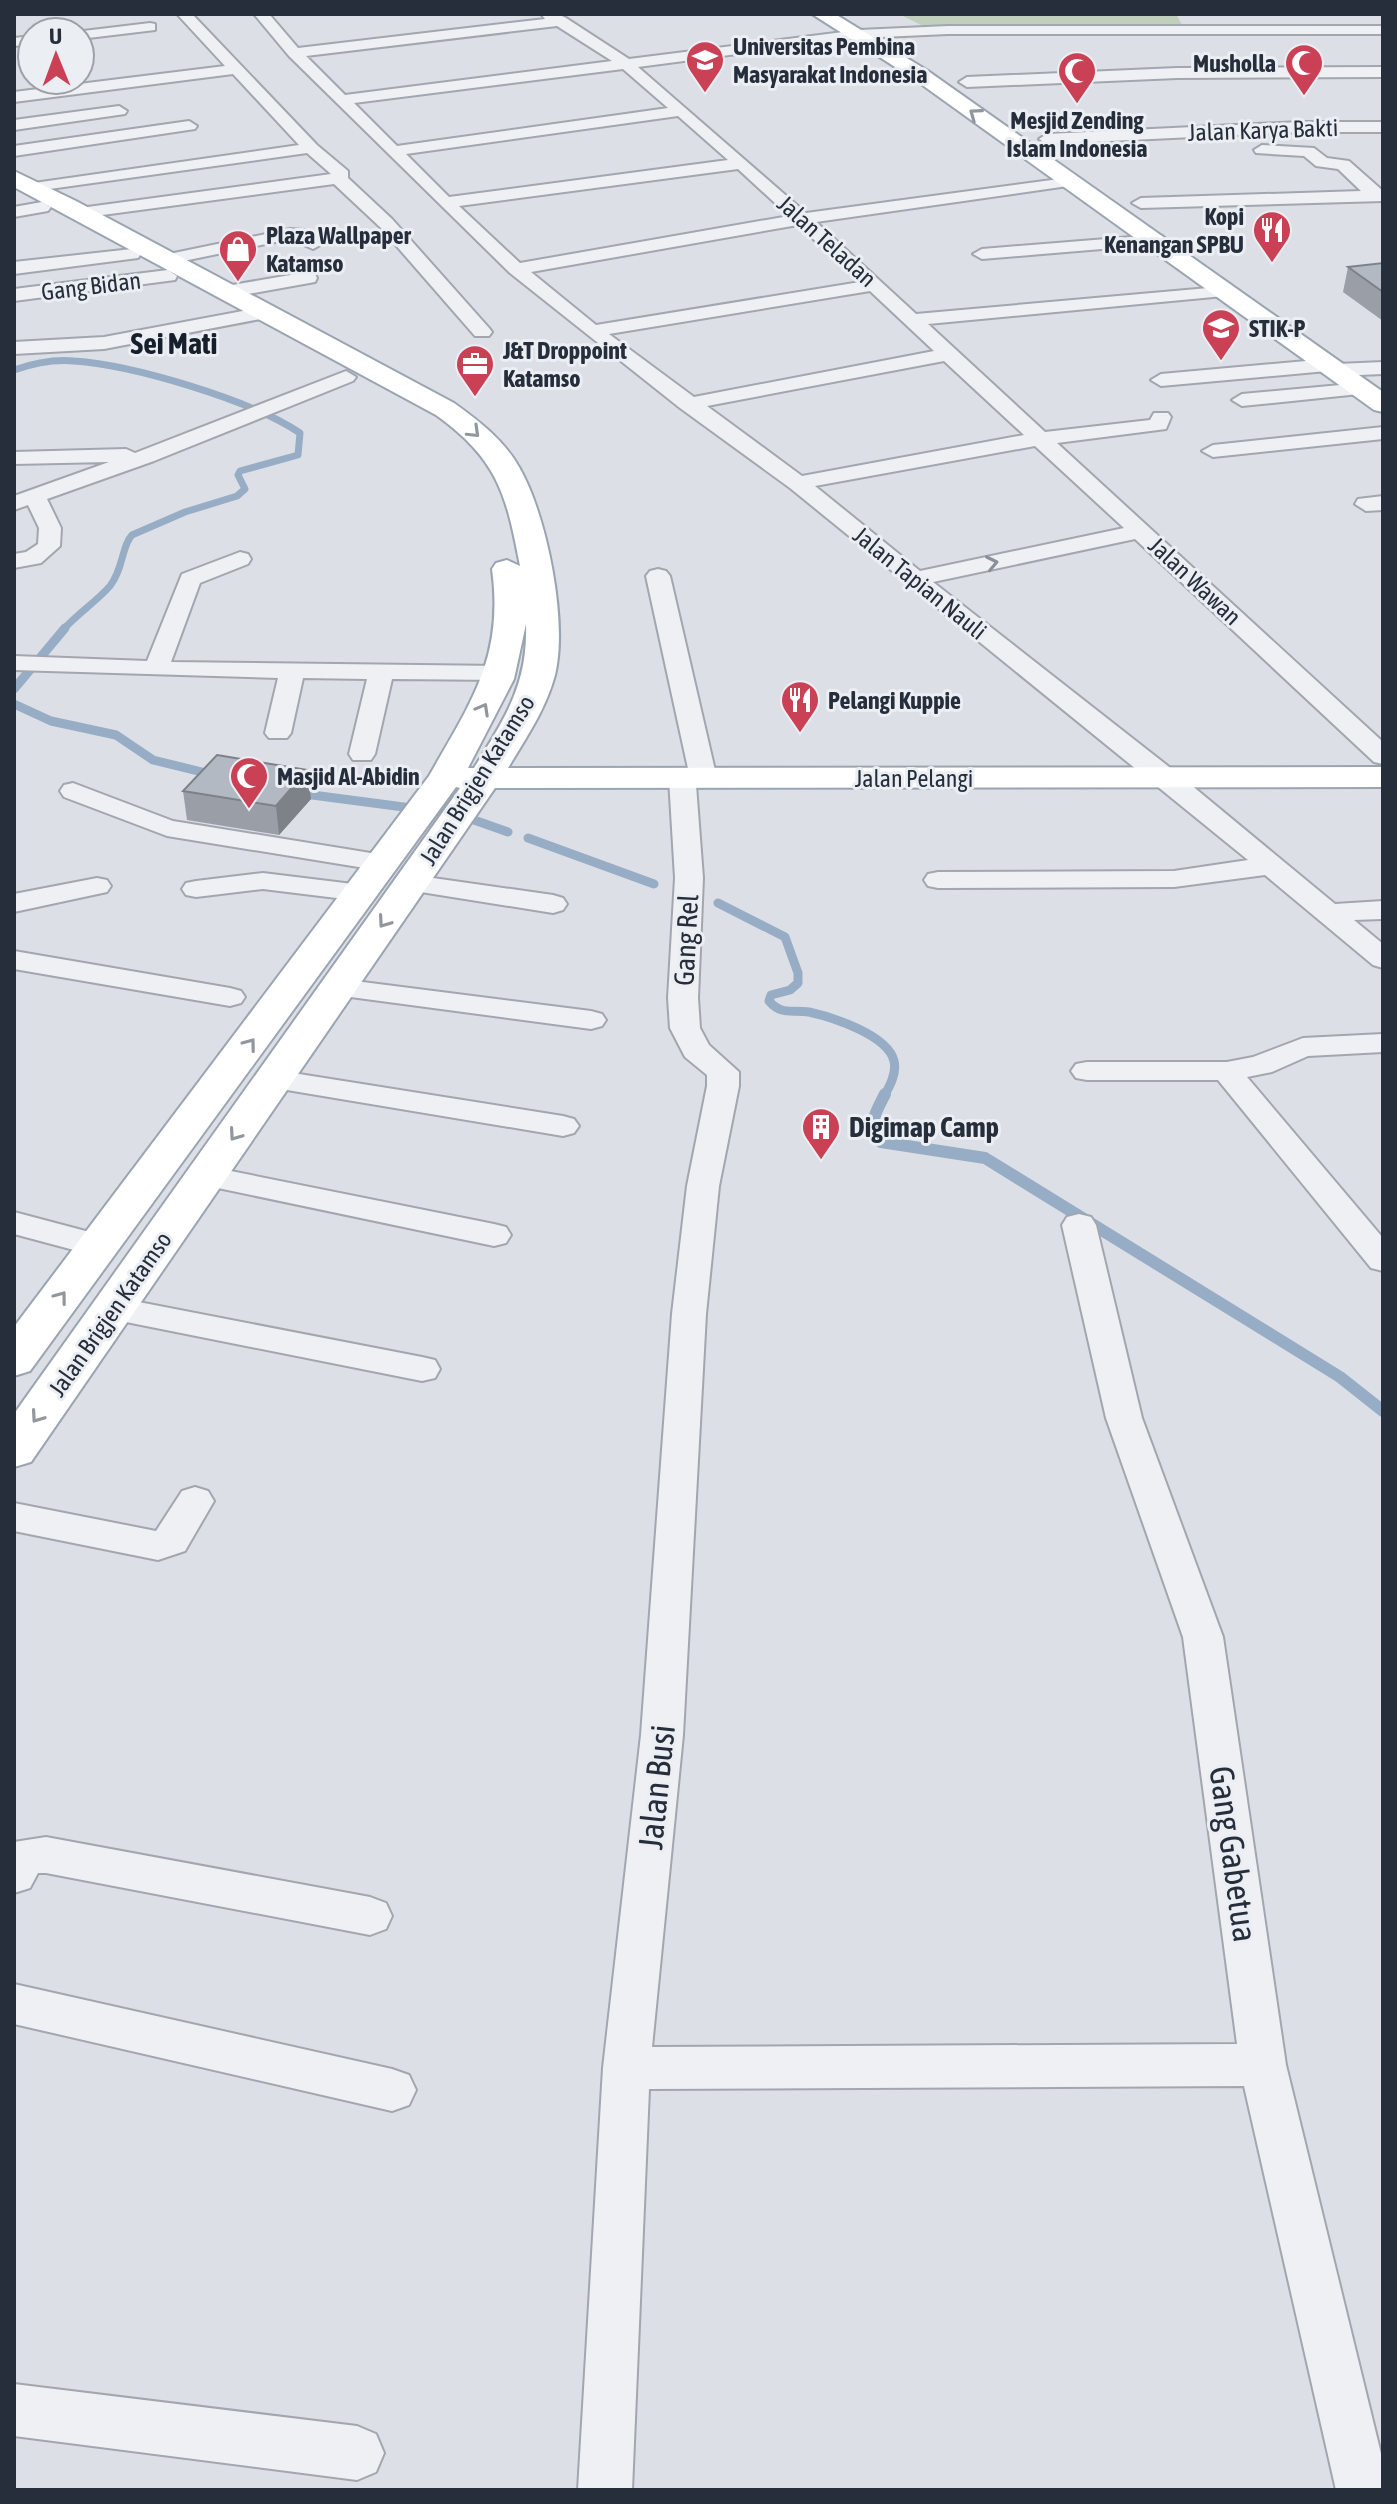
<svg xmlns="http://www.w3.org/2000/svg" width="1397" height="2504" font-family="'Asap Condensed',sans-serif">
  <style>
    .green { fill: #c1cfbd }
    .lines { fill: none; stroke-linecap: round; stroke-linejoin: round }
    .stream-far2 { stroke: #97adc5; stroke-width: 7 }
    .stream-far1 { stroke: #97adc5; stroke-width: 9 }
    .stream { stroke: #97adc5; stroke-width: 12 }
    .minor-casing { stroke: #a2a6af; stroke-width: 4 }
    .major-casing { stroke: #9ba4b1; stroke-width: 4 }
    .minor { fill: #eef0f4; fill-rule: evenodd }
    .major { fill: #fff; fill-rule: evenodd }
    .wall { fill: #9a9fa7 }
    .shaded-wall { fill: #7d8288 }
    .building { fill: #b3b9c2; stroke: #7d8288; stroke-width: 2 }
    .oneway { stroke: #92969d }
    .oneway2 { stroke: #8a8f98 }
    .labels { text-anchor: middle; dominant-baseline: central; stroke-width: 6; stroke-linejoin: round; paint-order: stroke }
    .far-poi-label { font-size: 24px; font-weight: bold; fill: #262e3b; stroke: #ebeef3; text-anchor: start }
    .far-street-label { font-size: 24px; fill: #262e3b; stroke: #ebeef3 }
    .street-label { font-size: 28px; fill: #262e3b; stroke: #ebeef3 }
    .poi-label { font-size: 28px; font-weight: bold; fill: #262e3b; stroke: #ebeef3; text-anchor: start }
    .far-district-label { font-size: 30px; font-weight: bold; fill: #181f2c; stroke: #ebeef3 }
    .near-street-label { font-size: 34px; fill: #262e3b; stroke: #ebeef3 }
  </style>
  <rect width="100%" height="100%" fill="#dcdfe6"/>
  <!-- green -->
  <path class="green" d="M899 14H1176L1182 25 923 26Z"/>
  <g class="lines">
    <!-- stream-far2 -->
    <path class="stream-far2" d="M14 370C34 363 53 359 74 361 133 365 251 400 300 433L298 455 240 471 238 475 245 489 237 496 185 512 132 535C122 545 123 570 110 586 96 602 77 614 63 630"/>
    <!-- stream-far1 -->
    <g class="stream-far1">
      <path d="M14 689 65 628"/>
      <path d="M14 704 51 721 116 735 153 760 214 775"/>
      <path d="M297 793 457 814 508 832"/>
      <path d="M528 838 654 884"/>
      <path d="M718 903 785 937 798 973V983L790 990 771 995 769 1001C782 1016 792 1009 809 1012 832 1017 888 1035 894 1061 897 1073 890 1086 884 1096"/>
    </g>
    <!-- stream -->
    <path class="stream" d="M885 1094C876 1112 866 1125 881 1142L985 1158 1340 1377 1383 1411"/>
    <!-- minor casing -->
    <g class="minor-casing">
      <g id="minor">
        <path d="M177 14H192L317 145 348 171V178L392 219 489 328 492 332 489 336H475L380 227 334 184 80 218 71 213 80 208 331 174 307 153 28 192 25 188 28 184 34 183 299 145 233 74 14 102V92L225 66Z"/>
        <path d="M254 14H269L298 48 545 19 541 14H558L566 18 629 59 859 30 948 26H1383V34H948L859 38 638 67 806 213 1074 177 1076 181 1068 186 816 222 916 314 1231 286 1233 290 1231 294 1224 296 928 324 1045 432 1150 420 1154 413H1168L1171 417 1166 429 1057 443 1383 742V764L1374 762 1135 539 933 582 1173 770 1335 904 1383 901V919L1354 920 1383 944V968L1373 965 1265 875 1174 887 938 888 928 886 924 880 928 874 938 872 1174 871 1248 860 790 488 680 408 510 273 289 56ZM557 26 612 61 345 95 306 56ZM623 69 668 108 397 146 354 103ZM678 116 728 160 449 197 406 154ZM738 169 789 216 520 263 459 206ZM798 225 860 282 596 325 531 272ZM870 291 934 351 694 397 609 334ZM944 361 1024 435 802 476 707 406ZM1035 446 1124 528 920 571 815 486Z"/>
        <path d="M150 23 155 24V30L80 39V32H75Z"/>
        <path d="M32 36V44L14 46V38Z"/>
        <path d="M1383 67V77L1177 78 967 87 959 82 967 77 1177 68Z"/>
        <path d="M119 106 127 111 125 114 14 130V120Z"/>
        <path d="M189 121 197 126 195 129 14 156V146Z"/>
        <path d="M1300 122H1383V132H1300L1047 144 1039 139 1047 134Z"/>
        <path d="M1262 145 1314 148 1327 158 1349 161 1383 191V201L1141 208 1132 203 1141 198 1361 191 1338 169 1316 166 1304 156 1256 153 1254 150Z"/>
        <path d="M42 202 51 207 48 211 14 217V207Z"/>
        <path d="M290 229 304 230 322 244 313 249 290 239 169 264 160 259 169 254Z"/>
        <path d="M1156 235 1162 236 1165 240 1162 244 982 259 973 254 982 249Z"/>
        <path d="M132 249 141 254 138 258 14 274V262Z"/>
        <path d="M168 270 177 276 175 280 14 301V289Z"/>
        <path d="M308 272 315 274 317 278 315 282 226 298 217 292 226 286Z"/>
        <path d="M264 307 271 309 274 313 271 317 104 349 14 354V342L104 337Z"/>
        <path d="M1328 359 1337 364 1383 362V374L1336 376 1327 371 1161 386 1151 380 1161 374Z"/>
        <path d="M346 371 356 377 353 381 154 461 47 499 61 528 60 546 41 563 14 568V554L26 552 38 544 39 528 28 505 14 510V496L109 462 14 464V452L126 449 135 453Z"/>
        <path d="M1362 383 1372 389 1369 393 1242 406 1232 400 1242 394Z"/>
        <path d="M1383 427V439L1213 457 1202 451 1213 445Z"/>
        <path d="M1383 496V510L1366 511 1355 504 1358 499Z"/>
        <path d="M240 552 248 554 251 559 248 564 200 583 171 662 502 666 511 668 514 673 511 678 502 680 392 679 375 754 371 760H353L349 754 367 679 303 678 291 733 287 738H269L265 733 278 678 14 670V656L147 661 182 574Z"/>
        <path d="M658 569 666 571 670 576 717 779 713 785H696L703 878 698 998 700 1028 709 1045 739 1072V1086L719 1186 706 1314 683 1735 652 2047 1237 2044 1183 1637 1106 1418 1062 1225 1067 1217 1079 1214 1091 1217 1096 1225 1142 1418 1223 1637 1286 2065 1383 2462V2490H1336L1244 2086 649 2089 632 2490H578L603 2068 641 1735 672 1314 687 1186 707 1086V1075L685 1057 670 1028 668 998 675 878 669 779 673 773H689L646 576 650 571Z"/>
        <path d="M73 783 173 821 383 855 393 857 397 863 393 869 383 871 167 836 64 797 60 791 64 785Z"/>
        <path d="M263 873 361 885 371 887 375 893 371 899 361 901 263 889 196 897 186 895 182 889 186 883 196 881Z"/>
        <path d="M412 875 553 895 563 898 567 904 563 910 553 913 402 889 398 883 402 877Z"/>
        <path d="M97 878 107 880 111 886 107 892 14 912V894Z"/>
        <path d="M14 951 230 988 241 991 245 997 241 1003 230 1006 14 969Z"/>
        <path d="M339 979 591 1011 602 1014 606 1020 602 1026 591 1029 328 994 324 988 328 982Z"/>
        <path d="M1383 1034V1052L1308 1056 1272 1072 1247 1077 1383 1238V1271L1371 1268 1218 1080H1087L1076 1078 1071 1071 1076 1064 1087 1062H1227L1253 1057 1303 1038Z"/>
        <path d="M274 1070 563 1116 574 1119 579 1126 574 1133 563 1136 263 1086 258 1079 263 1072Z"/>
        <path d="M206 1166 494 1224 506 1227 511 1235 506 1243 494 1246 194 1183 190 1176 194 1169Z"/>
        <path d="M14 1212 112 1238 117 1246 112 1254 100 1257 14 1234Z"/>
        <path d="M113 1297 422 1357 435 1360 440 1369 435 1378 422 1381 101 1317 96 1309 101 1301Z"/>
        <path d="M195 1487 208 1491 214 1501 185 1551 158 1560 14 1531V1503L156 1531 182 1491Z"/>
        <path d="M46 1837 370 1897 386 1903 392 1916 386 1929 370 1935 46 1873H38L30 1888 14 1893V1842Z"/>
        <path d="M14 1984 392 2069 409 2075 416 2090 409 2105 392 2111 14 2024Z"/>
        <path d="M14 2384 357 2426 376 2434 384 2453 376 2472 357 2480 14 2436Z"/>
      </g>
    </g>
    <!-- major casing -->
    <g class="major-casing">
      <g id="major">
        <path d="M812 14H835L928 71 1383 392V412L1374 410 914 79Z"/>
        <path d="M14 171 76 201 454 403C479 421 504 440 519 467 547 515 568 622 555 675 546 709 526 738 508 768L1383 767V787L495 788 31 1462 14 1467V1414L460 788 456 787 30 1371 14 1376V1327L429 776C471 702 504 657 492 569L496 563 507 560 520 566C506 493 498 460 436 415L14 187ZM526 624C528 684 505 718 474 768H468L514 679Z"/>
      </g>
    </g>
    <!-- minor -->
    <use href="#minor" class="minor"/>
    <!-- major -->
    <use href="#major" class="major"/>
  </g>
  <!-- wall -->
  <g class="wall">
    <path d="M1383 263V321L1343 292 1348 267Z"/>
    <path d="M183 791 311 799 279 835 187 820Z"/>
  </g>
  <!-- shaded-wall -->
  <path class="shaded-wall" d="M307 770 311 799 279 835 276 806Z"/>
  <!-- building -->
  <g class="building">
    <path d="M1383 263V292L1348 267Z"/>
    <path d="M217 755 307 770 276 806 183 791Z"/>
  </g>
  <!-- one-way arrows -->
  <defs><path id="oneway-chevron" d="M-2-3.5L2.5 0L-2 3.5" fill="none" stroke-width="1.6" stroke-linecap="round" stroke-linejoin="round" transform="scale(2)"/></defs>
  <g class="oneway">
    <use href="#oneway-chevron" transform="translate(975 114) rotate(-144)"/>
    <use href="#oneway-chevron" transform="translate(474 432) rotate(44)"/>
    <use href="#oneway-chevron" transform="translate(483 709) rotate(-61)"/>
    <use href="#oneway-chevron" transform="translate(384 922) rotate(125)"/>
    <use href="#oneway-chevron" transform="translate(250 1044) rotate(-53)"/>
    <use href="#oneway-chevron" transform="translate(235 1135) rotate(125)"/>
    <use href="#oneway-chevron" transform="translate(61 1297) rotate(-53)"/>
    <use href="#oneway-chevron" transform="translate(37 1417) rotate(125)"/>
  </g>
  <use class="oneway2" href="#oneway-chevron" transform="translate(992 563) rotate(-12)"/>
  <!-- icons -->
  <defs>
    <g id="university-pin" transform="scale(2)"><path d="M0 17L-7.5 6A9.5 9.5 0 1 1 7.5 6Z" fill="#ca4155" stroke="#ebeef3"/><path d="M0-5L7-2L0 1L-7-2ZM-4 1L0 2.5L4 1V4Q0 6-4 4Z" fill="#fff"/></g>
    <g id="mosque-pin" transform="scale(2)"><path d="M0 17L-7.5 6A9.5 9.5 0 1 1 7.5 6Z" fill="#ca4155" stroke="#ebeef3"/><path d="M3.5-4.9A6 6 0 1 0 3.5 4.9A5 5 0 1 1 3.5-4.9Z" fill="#fff"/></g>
    <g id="restaurant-pin" transform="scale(2)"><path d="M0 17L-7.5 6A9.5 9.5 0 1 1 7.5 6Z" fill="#ca4155" stroke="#ebeef3"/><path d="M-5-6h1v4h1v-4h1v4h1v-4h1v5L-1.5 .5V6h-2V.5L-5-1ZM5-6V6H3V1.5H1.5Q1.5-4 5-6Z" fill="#fff"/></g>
    <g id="shop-pin" transform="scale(2)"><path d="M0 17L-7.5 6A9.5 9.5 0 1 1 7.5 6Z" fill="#ca4155" stroke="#ebeef3"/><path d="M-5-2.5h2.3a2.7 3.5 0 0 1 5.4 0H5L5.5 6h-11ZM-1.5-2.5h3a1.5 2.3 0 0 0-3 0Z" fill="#fff"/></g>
    <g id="office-pin" transform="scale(2)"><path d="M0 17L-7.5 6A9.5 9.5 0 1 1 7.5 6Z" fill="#ca4155" stroke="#ebeef3"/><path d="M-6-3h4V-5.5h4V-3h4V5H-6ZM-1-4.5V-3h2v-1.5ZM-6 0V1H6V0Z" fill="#fff"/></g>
    <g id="building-pin" transform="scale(2)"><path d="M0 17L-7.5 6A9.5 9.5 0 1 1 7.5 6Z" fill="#ca4155" stroke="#ebeef3"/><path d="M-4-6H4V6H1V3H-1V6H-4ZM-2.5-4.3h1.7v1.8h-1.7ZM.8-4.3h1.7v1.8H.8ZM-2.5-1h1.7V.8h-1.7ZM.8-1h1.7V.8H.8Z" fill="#fff"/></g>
  </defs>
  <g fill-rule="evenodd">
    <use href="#university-pin" x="705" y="60"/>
    <use href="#mosque-pin" x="1304" y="63"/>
    <use href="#mosque-pin" x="1077" y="71"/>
    <use href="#restaurant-pin" x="1272" y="230"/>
    <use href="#shop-pin" x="238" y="249"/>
    <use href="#university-pin" x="1221" y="328"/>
    <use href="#office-pin" x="475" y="364"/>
    <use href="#restaurant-pin" x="800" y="700"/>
    <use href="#mosque-pin" x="249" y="776"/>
    <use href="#building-pin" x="821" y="1127"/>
  </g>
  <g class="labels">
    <!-- far-poi labels -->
    <g class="far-poi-label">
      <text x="733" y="46">Universitas Pembina<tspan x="733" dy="28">Masyarakat Indonesia</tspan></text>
      <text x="1276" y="63" text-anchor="end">Musholla</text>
      <text x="1077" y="120" text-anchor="middle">Mesjid Zending<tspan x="1077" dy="28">Islam Indonesia</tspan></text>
      <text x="1244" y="216" text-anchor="end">Kopi<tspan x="1244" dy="28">Kenangan SPBU</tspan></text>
      <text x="266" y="235">Plaza Wallpaper<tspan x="266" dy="28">Katamso</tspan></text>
      <text x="1249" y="328">STIK-P</text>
      <text x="503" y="350">J&amp;T Droppoint<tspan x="503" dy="28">Katamso</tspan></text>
      <text x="828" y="700">Pelangi Kuppie</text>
      <text x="277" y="776">Masjid Al-Abidin</text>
    </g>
    <!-- far-street labels -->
    <g class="far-street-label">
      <text transform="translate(1263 130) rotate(-2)">Jalan Karya Bakti</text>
      <text transform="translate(827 241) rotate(42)">Jalan Teladan</text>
      <text transform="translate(91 286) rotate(-7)">Gang Bidan</text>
      <text transform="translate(1195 581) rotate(43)">Jalan Wawan</text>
      <text transform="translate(920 583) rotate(39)">Jalan Tapian Nauli</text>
      <text x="914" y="778">Jalan Pelangi</text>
      <text transform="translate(477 780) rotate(-58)">Jalan Brigjen Katamso</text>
      <text transform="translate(110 1314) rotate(-55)">Jalan Brigjen Katamso</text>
    </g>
    <!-- street labels -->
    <g class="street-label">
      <text transform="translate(686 940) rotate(-87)">Gang Rel</text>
    </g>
    <!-- poi labels -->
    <g class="poi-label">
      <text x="849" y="1127">Digimap Camp</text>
    </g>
    <!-- far-district labels -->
    <g class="far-district-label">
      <text x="174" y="343">Sei Mati</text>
    </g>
    <!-- near-street labels -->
    <g class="near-street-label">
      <text transform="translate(656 1787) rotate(-84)">Jalan Busi</text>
      <text transform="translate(1234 1854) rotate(82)">Gang Gabetua</text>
    </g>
  </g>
  <!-- border -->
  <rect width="1397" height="2504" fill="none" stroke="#262e3b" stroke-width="32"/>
  <!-- north arrow -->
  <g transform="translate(56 56) rotate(359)"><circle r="38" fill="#ebeef3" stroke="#9ca1a9" stroke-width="2"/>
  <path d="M0-6L14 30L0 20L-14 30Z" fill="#ca4155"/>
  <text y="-12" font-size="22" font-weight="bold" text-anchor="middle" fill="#262e3b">U</text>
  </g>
</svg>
